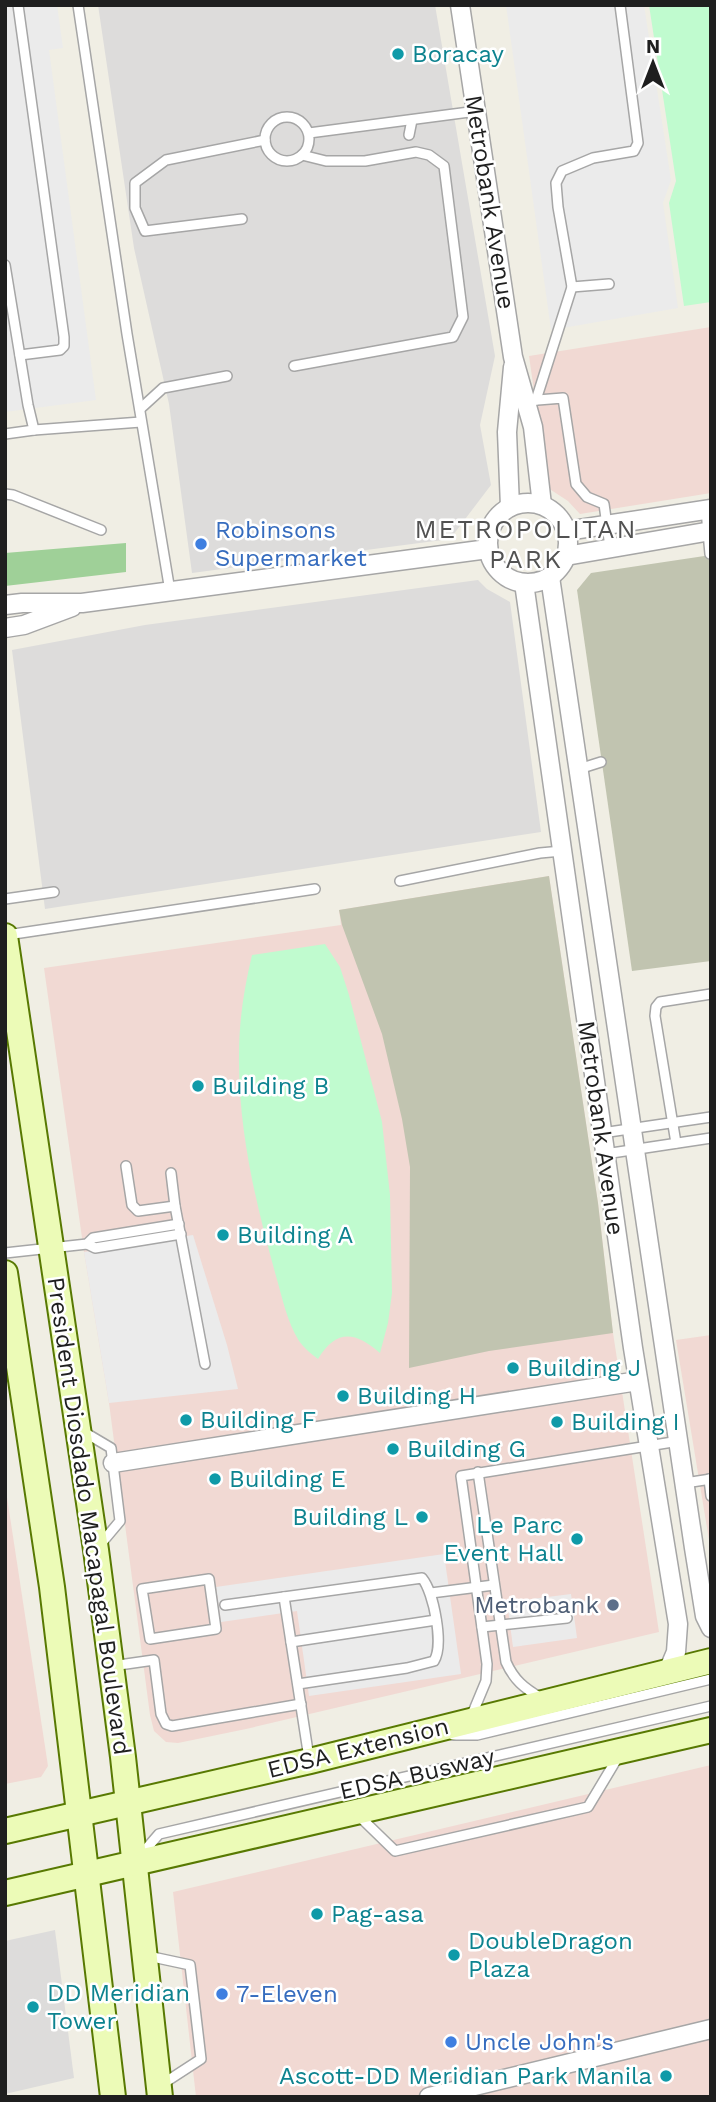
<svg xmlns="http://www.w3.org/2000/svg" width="716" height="2102" font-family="'Work Sans',sans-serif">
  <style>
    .residential { fill: #dddcdb }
    .commercial { fill: #f1d9d3 }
    .construction { fill: #c1c4b0 }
    .forest { fill: #9fd098 }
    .park { fill: #c0fbcf }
    .parking { fill: #ebebeb }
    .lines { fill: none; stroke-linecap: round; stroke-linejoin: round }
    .lane-casing { stroke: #a6a6a6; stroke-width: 12 }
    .street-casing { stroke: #a6a6a6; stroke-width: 21 }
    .secondary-casing { stroke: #587902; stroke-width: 28 }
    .lane { stroke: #fff; stroke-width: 9 }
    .street { stroke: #fff; stroke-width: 18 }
    .secondary { stroke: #ecfbb7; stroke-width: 24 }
    .culture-dot { fill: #0f9aa8; stroke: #fff; stroke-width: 2.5 }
    .shop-dot { fill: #3f7fe0; stroke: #fff; stroke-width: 2.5 }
    .service-dot { fill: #5c6f8a; stroke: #fff; stroke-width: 2.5 }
    .labels { text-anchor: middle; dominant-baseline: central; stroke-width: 5; stroke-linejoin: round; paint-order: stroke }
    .culture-label { font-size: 24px; fill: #0d838f; stroke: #fff; text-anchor: start }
    .street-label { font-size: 24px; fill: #1f1f1f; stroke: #fff }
    .shop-label { font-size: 24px; fill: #366cbe; stroke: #fff; text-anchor: start }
    .service-label { font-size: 24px; fill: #4e5e75; stroke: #fff; text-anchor: end }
    .neighbourhood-label { font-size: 26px; letter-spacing: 2px; fill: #525252; stroke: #fff }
  </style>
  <rect width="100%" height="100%" fill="#f0eee4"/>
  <!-- residential -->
  <g class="residential">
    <path d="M98 5H435L495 356 480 425 491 485 450 539 192 573 169 404 134 248Z"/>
    <path d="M478 580 487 589 510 602 541 832 45 909 12 650 145 625Z"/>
    <path d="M55 1930 74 2078 5 2094V1941Z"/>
  </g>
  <!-- commercial -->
  <g class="commercial">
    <path d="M711 327V493L580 514 568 501 548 488 529 356Z"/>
    <path d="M549 876 598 1203 613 1333 659 1632 246 1729 178 1743 166 1742 154 1731 150 1715 109 1403 84 1252 44 968 341 925 339 910Z"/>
    <path d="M711 1335V1552L676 1340Z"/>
    <path d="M5 1484 48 1766 41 1777 5 1784Z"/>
    <path d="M711 1765V2097H196L173 1892Z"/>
  </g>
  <!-- construction -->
  <g class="construction">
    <path d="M711 555V961L632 971 577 590 591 573Z"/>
    <path d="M549 876 598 1203 613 1333 489 1351 409 1368 410 1167 402 1119 382 1034 342 925 339 910Z"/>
  </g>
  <!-- forest -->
  <path class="forest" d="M126 543V572L5 586V553Z"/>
  <!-- park -->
  <g class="park">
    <path d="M649 5H711V302L684 306 669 203 676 181Z"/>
    <path d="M325 944 340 967 349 995 382 1122 390 1195 392 1293 388 1323 380 1353C355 1331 336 1329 318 1359 311 1354 304 1348 299 1341 287 1322 282 1297 276 1276 256 1205 238 1129 239 1055 239 1020 244 989 252 955Z"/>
  </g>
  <!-- parking -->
  <g class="parking">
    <path d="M5 5H57L63 48 49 50 96 400 5 412Z"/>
    <path d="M506 5H644L671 180 663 203 678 308 551 330Z"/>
    <path d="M193 1235 227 1345 238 1389 109 1403 84 1252Z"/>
    <path d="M444 1554 461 1674 309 1696 297 1611 221 1622 216 1587Z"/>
    <path d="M571 1594 577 1638 513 1647 507 1602Z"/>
  </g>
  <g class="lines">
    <!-- lane casing -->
    <g class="lane-casing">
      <g id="lane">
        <path d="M18 5 64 337V346L60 350 20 355"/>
        <path d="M78 5 127 334 170 591"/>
        <circle cx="287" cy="139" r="22"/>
        <path d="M309 133 477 111"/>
        <path d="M409 135 412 120"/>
        <path d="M242 219 145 231 135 208V183L166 160 265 140"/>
        <path d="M5 265 28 405 34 430 5 434"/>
        <path d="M609 284 572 287 558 207 556 183 562 171 593 158 634 151 638 143 620 5"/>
        <path d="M294 366 453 337 463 317 444 166 429 155 416 152 365 161H326L302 155"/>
        <path d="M536 400 572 287"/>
        <path d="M525 401 563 398 576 484 587 497 604 504 610 547"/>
        <path d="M140 409 163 388 227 376"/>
        <path d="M34 430 141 422"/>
        <path d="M5 494 13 495 101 530"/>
        <path d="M706 510 710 554"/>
        <path d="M579 769 601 762"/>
        <path d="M400 881 540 853 562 851"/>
        <path d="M5 899 54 892"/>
        <path d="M7 935 315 889"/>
        <path d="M602 1133 711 1117"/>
        <path d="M676 1143 655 1016 656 1007 660 1002 711 994"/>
        <path d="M605 1154 711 1138"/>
        <path d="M126 1166 132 1205 138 1211 175 1206"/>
        <path d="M171 1173 175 1206 205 1364"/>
        <path d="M87 1244 95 1248 181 1234"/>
        <path d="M5 1253 87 1244 93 1238 179 1224"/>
        <path d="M84 1432 111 1448 120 1521 99 1546"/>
        <path d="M478 1472 506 1662C514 1680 524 1688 541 1698"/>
        <path d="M709 1479 711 1496"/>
        <path d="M685 1483 711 1479"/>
        <path d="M209 1579 216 1629 150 1639 142 1589Z"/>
        <path d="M431 1593 494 1585"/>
        <path d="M284 1597 309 1758"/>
        <path d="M225 1605 422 1578C434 1593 444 1645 434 1661L407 1668 298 1684"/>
        <path d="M482 1627 567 1618"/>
        <path d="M291 1642 436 1620"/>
        <path d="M112 1666 154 1660 161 1714 166 1724 172 1726 301 1704"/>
        <path d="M471 1717 486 1681 487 1664 461 1476 679 1441"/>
        <path d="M453 1735H477L711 1679"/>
        <path d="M358 1815 395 1851 588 1807 618 1757"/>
        <path d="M140 1856 159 1834 711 1706"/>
        <path d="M148 1956 190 1965 201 2059 161 2085"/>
      </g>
    </g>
    <!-- street casing -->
    <g class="street-casing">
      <g id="street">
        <path d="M460 5 513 357 533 427 542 505"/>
        <circle cx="528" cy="543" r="40"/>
        <path d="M510 507 507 432 513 367"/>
        <path d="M566 531 711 509"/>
        <path d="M566 556 711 531"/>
        <path d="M550 577 694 1548 705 1616 711 1628"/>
        <path d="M524 583 633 1348 678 1624 676 1652 668 1671"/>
        <path d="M5 605 22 603H82L488 549"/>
        <path d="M5 628 24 625 72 607"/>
        <path d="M113 1463 638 1381"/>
        <path d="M429 2097 711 2029"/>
      </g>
    </g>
    <!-- secondary casing -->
    <g class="secondary-casing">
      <g id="secondary">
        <path d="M5 936 96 1550 123 1757 160 2097"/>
        <path d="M5 1273 52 1587 113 2097"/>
        <path d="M5 1831 310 1761 711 1661"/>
        <path d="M5 1893 711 1730"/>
      </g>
    </g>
    <!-- lane -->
    <use href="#lane" class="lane"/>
    <!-- street -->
    <use href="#street" class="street"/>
    <!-- secondary -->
    <use href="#secondary" class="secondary"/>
  </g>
  <!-- markers -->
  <g class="culture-dot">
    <circle cx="398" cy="54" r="7"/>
    <circle cx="198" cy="1086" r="7"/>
    <circle cx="223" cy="1235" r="7"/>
    <circle cx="513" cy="1368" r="7"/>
    <circle cx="343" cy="1396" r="7"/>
    <circle cx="186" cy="1420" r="7"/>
    <circle cx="557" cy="1422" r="7"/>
    <circle cx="393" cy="1449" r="7"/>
    <circle cx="215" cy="1479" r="7"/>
    <circle cx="422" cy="1517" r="7"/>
    <circle cx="577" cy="1539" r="7"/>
    <circle cx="317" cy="1914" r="7"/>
    <circle cx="454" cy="1955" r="7"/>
    <circle cx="33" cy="2007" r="7"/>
    <circle cx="666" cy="2076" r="7"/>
  </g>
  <g class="shop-dot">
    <circle cx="201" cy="544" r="7"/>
    <circle cx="222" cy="1994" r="7"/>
    <circle cx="451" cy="2042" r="7"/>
  </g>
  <circle class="service-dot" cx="613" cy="1605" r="7"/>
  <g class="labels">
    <!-- culture labels -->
    <g class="culture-label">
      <text x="412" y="54">Boracay</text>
      <text x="212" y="1086">Building B</text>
      <text x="237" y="1235">Building A</text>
      <text x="527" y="1368">Building J</text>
      <text x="357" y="1396">Building H</text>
      <text x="200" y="1420">Building F</text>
      <text x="571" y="1422">Building I</text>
      <text x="407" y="1449">Building G</text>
      <text x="229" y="1479">Building E</text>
      <text x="408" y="1517" text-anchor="end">Building L</text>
      <text x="563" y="1525" text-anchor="end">Le Parc<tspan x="563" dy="28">Event Hall</tspan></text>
      <text x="331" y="1914">Pag-asa</text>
      <text x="468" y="1941">DoubleDragon<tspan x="468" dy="28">Plaza</tspan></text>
      <text x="47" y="1993">DD Meridian<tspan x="47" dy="28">Tower</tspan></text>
      <text x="652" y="2076" text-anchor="end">Ascott-DD Meridian Park Manila</text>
    </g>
    <!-- street labels -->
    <g class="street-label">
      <text transform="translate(490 202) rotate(81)">Metrobank Avenue</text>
      <text transform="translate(601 1128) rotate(82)">Metrobank Avenue</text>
      <text transform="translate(89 1516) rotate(82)">President Diosdado Macapagal Boulevard</text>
      <text transform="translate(358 1748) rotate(-14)">EDSA Extension</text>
      <text transform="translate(417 1774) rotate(-13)">EDSA Busway</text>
    </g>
    <!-- shop labels -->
    <g class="shop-label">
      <text x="215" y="530">Robinsons<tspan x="215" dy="28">Supermarket</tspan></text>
      <text x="236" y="1994">7-Eleven</text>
      <text x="465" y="2042">Uncle John's</text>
    </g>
    <!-- service labels -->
    <g class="service-label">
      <text x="599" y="1605">Metrobank</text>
    </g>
    <!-- neighbourhood labels -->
    <g class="neighbourhood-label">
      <text x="526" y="529">METROPOLITAN<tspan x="526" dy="30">PARK</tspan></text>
    </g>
  </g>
  <!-- border -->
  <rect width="716" height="2102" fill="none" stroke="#1f1f1f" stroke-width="14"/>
  <!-- north arrow -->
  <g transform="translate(653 63)" stroke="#ffffff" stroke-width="5" paint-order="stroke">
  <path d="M0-5L12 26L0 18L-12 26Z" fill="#1f1f1f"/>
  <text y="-10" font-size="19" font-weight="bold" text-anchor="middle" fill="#1f1f1f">N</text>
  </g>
</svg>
